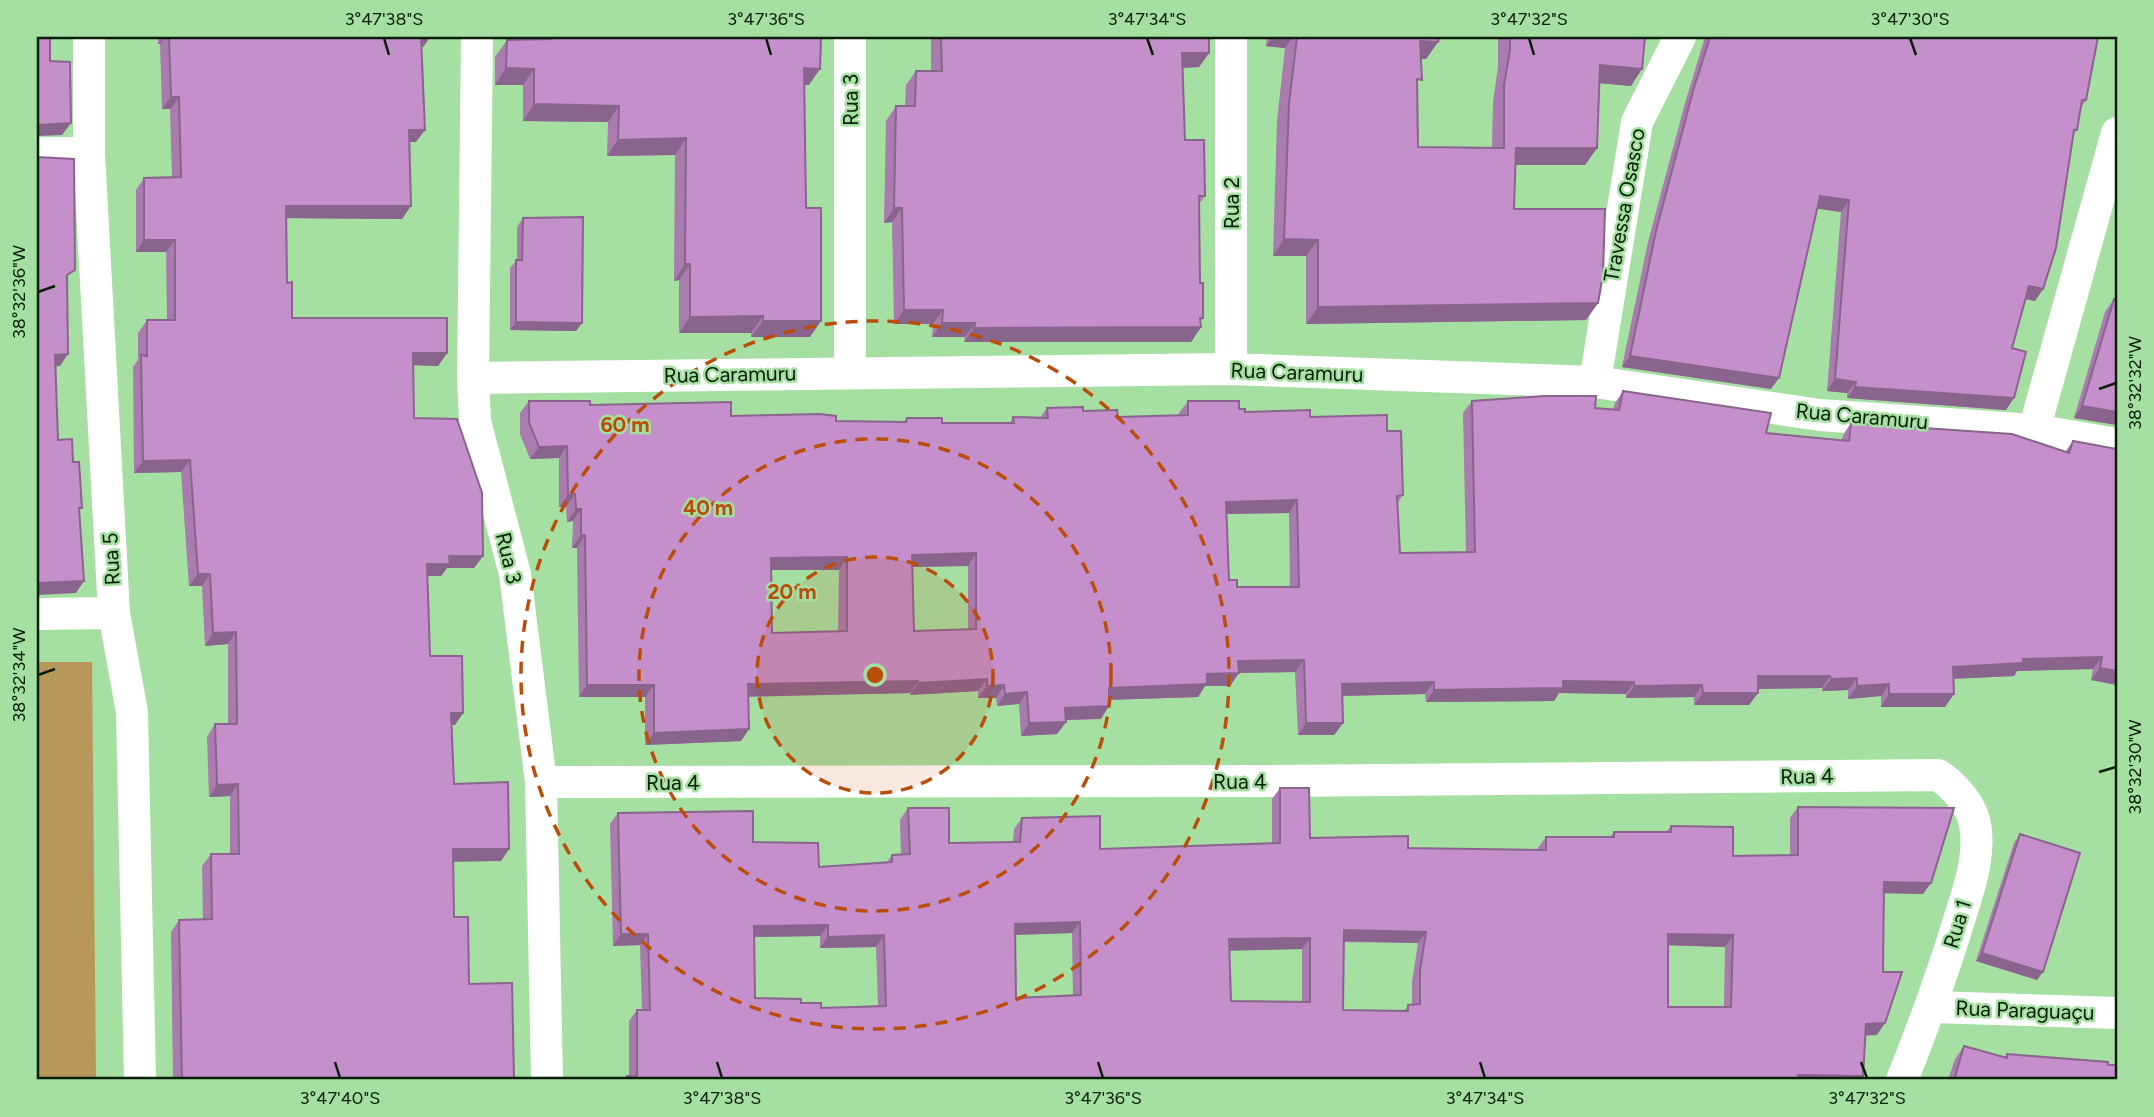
<svg xmlns="http://www.w3.org/2000/svg" width="2154" height="1117" font-family="Figtree,sans-serif">
  <style>
    .green { fill: #b8985a }
    .lines { fill: none; stroke-linecap: round; stroke-linejoin: round }
    .street { stroke: #fff; stroke-width: 32 }
    .wall { fill: #a97bae; fill-rule: evenodd }
    .shaded-wall { fill: #89648d }
    .building { fill: #c48fca; stroke: #89648d; stroke-width: 2; fill-rule: evenodd }
    .ticks { fill: none; stroke: #091f08; stroke-width: 2.5 }
    .ring { fill: none; stroke: #bb4d0b; stroke-width: 3.5; stroke-dasharray: 12 9 }
    .labels { text-anchor: middle; dominant-baseline: central; stroke-width: 5; stroke-linejoin: round; paint-order: stroke }
    .street-label { font-size: 21px; fill: #091f08; stroke: #a6dfa2 }
    .centre { fill: #bb4d0b; stroke: #a6dfa2; stroke-width: 3.5 }
    .ring-label { font-size: 21px; text-anchor: middle; font-weight: bold; fill: #bb4d0b; stroke: #a6dfa2; stroke-width: 5; stroke-linejoin: round; paint-order: stroke }
    .neatline { fill: none; stroke: #091f08; stroke-width: 2.5 }
    .ticks-label { font-size: 18px; text-anchor: middle; fill: #091f08 }
  </style>
  <rect width="100%" height="100%" fill="#a6dfa2"/>
  <!-- green -->
  <path class="green" d="M37 662H92L96 1080H37Z"/>
  <g class="lines">
    <!-- street -->
    <g class="street">
      <path d="M89 37V153L114 613 132 712 140 1080"/>
      <path d="M477 37 473 378 475 421 515 574 541 782 547 1080"/>
      <path d="M37 153H89"/>
      <path d="M1231 369V37"/>
      <path d="M850 373V37"/>
      <path d="M473 378 1231 369 1595 382 1820 415 2034 430 2117 444"/>
      <path d="M1595 382 1637 122 1680 37"/>
      <path d="M2034 430 2117 133"/>
      <path d="M37 614 114 613"/>
      <path d="M541 782 1271 781 1938 775C1953 785 1969 802 1974 820 1983 856 1966 896 1956 930 1940 981 1922 1030 1902 1080"/>
      <path d="M1932 1007 2117 1013"/>
    </g>
  </g>
  <!-- wall -->
  <g class="wall">
    <path d="M158 37H430L423 47H422L416 142H410L402 219 286 218 287 283 292 318 447 353 438 366 414 365V418L483 556 474 568H447L441 576H427L430 656 463 713 455 725H451L454 784 509 849 501 861H453L454 917 469 984 514 1079 513 1080H173L171 932 179 920 203 919 202 866 211 854H230V796L209 797 207 737 215 724H228V644L205 646 202 586H189L181 472 134 473 133 367 138 360V333L147 320H167L166 252H136V190L144 178 172 177 170 109H162L160 44H158Z"/>
    <path d="M539 37H821L809 85H804L810 337H751V333H679V280L674 281 675 155 607 156 608 122 523 121V85H495V57L507 40 539 39Z"/>
    <path d="M931 37H1209V53L1199 67 1183 68 1185 140 1205 196 1199 204 1200 283 1203 318 1200 321 1201 327 1191 342H964L965 337H932L933 324H894L892 222 884 223 886 121 896 106H905L906 85 916 71H931Z"/>
    <path d="M1267 37H1439L1438 42 1426 59H1421L1417 86 1418 147H1492L1493 102 1498 67V38L1492 37H1645L1631 86 1599 83 1597 148 1585 165H1515L1514 209 1598 303 1586 320 1306 324V256H1273L1277 121 1285 48 1266 46Z"/>
    <path d="M1705 37H2098L2086 100 2081 108 2074 135 2043 289 2035 301 2025 299 2012 348 2006 410 1847 398V393L1827 391 1841 212 1817 208 1771 389 1622 367 1648 242 1685 103Z"/>
    <path d="M523 218 582 323 576 331 510 330V268L517 260V227Z"/>
    <path d="M2117 294V425L2074 418 2105 312 2114 299 2116 300Z"/>
    <path d="M1623 391 1766 433 1842 440 1843 435 1851 423 2065 452 2073 441 2117 685 2091 680 2093 669 2017 671 2014 676 1953 679 1945 707H1881V696L1848 699V690L1822 691V688L1758 689 1749 705H1694V697L1626 698V694L1559 693 1554 701 1426 702 1425 694 1342 696 1343 723 1334 735H1298L1295 672 1239 673 1230 686H1205L1198 697 1109 700 1101 719 1066 720V722L1057 734 1021 736 1019 704 997 706 996 698H978V691L910 695V693L748 696 749 729 741 741 645 745V697H579L577 548H572L573 521 567 522 566 507H559V458L530 459 520 434V413L529 401 590 405 731 416 836 421 904 422 907 418 942 423H1010L1013 417 1040 418 1047 408 1118 417 1179 415V413L1188 401 1239 409 1245 412 1310 417 1387 431 1403 495 1398 502 1400 553 1466 552 1463 413 1472 401 1595 408 1613 410 1615 403ZM1289 513 1290 587H1237L1229 580 1227 514ZM968 566V629L914 631 912 567ZM771 570H839L838 631 772 633Z"/>
    <path d="M1280 788 1310 838 1408 848 1538 850V848L1546 837H1610L1614 832H1666L1671 826 1733 856 1790 855V818L1798 807 1923 894 1884 893 1877 1035H1865L1860 1080H624L627 1076H629V1021L637 1010H642L640 945 613 946 610 824 618 813 753 842 819 867 887 862 892 855H901L900 820 908 808 949 843 1013 842 1014 829 1022 818 1100 849 1272 843V799ZM1072 933 1073 996 1016 998 1015 935ZM820 936V948L876 947 878 1006 821 1008 801 1003 755 998 754 937ZM1344 942 1418 943 1412 982V1005H1408L1404 1011 1343 1010ZM1668 945 1725 947 1724 1007H1668ZM1302 949V1001H1231L1229 950Z"/>
    <path d="M2020 834 2037 980 1976 961 2014 843Z"/>
    <path d="M1964 1046 2005 1057 2007 1054 2108 1065 2117 1080H1948L1955 1059Z"/>
  </g>
  <!-- shaded-wall -->
  <g class="shaded-wall">
    <path d="M163 37H165L160 44H158Z"/>
    <path d="M420 37H430L423 47H413Z"/>
    <path d="M1273 37H1293L1285 48 1266 46Z"/>
    <path d="M1420 41 1438 42 1426 59 1408 58Z"/>
    <path d="M1182 53H1209L1199 67 1172 68Z"/>
    <path d="M1600 65 1642 69 1631 86 1588 82Z"/>
    <path d="M506 68 534 69 523 85H495Z"/>
    <path d="M804 68 820 69 809 85H793Z"/>
    <path d="M171 97H179L170 109H162Z"/>
    <path d="M534 104 619 106 608 122 523 121Z"/>
    <path d="M71 123 62 135 37 136V125Z"/>
    <path d="M409 130H425L416 142H401Z"/>
    <path d="M686 138 675 155 607 156 618 140Z"/>
    <path d="M1516 148H1597L1585 165H1504Z"/>
    <path d="M1820 196 1849 200 1841 212 1812 208Z"/>
    <path d="M286 206H411L402 219 277 218Z"/>
    <path d="M894 208H902L892 222 884 223Z"/>
    <path d="M1284 239 1318 240 1306 256H1273Z"/>
    <path d="M144 240H175L166 252H136Z"/>
    <path d="M685 264H690L679 280 674 281Z"/>
    <path d="M2029 286 2043 289 2035 301 2020 298Z"/>
    <path d="M1598 303 1586 320 1306 324 1318 307Z"/>
    <path d="M904 310H943L933 324H894Z"/>
    <path d="M763 316 751 333H679L690 317Z"/>
    <path d="M1203 318 1196 327H1201L1191 342H964L974 328Z"/>
    <path d="M763 321H821L810 337H751Z"/>
    <path d="M516 322 582 323 576 331 510 330Z"/>
    <path d="M942 323H975L965 337H932Z"/>
    <path d="M413 353H447L438 366 405 365Z"/>
    <path d="M68 354 60 366 47 367 55 355Z"/>
    <path d="M1630 356 1779 378 1771 389 1622 367Z"/>
    <path d="M1835 379 1856 382 1847 393 1827 391Z"/>
    <path d="M1855 387 2014 398 2006 410 1847 398Z"/>
    <path d="M2082 406 2117 412V425L2074 418Z"/>
    <path d="M567 446 559 458 530 459 539 447Z"/>
    <path d="M190 460 181 472 134 473 143 461Z"/>
    <path d="M575 494 566 507H559L568 495Z"/>
    <path d="M1297 500 1289 513 1218 514 1226 502Z"/>
    <path d="M576 509H581L573 521 567 522Z"/>
    <path d="M581 535H585L577 548H572Z"/>
    <path d="M976 553 968 566 903 567 912 555Z"/>
    <path d="M449 556H483L474 568H447L441 576H418L427 564Z"/>
    <path d="M847 557 839 570H762L771 558Z"/>
    <path d="M198 574H210L202 586H189Z"/>
    <path d="M84 581 76 593 37 595V583Z"/>
    <path d="M236 632 228 644 205 646 213 633Z"/>
    <path d="M2102 657 2093 669 2017 671 2014 676 1944 679 1953 667 2023 659Z"/>
    <path d="M1304 660 1295 672 1230 673 1238 661Z"/>
    <path d="M2100 668 2117 671V685L2091 680Z"/>
    <path d="M1239 673 1230 686H1205L1198 697 1100 700 1109 688 1207 674Z"/>
    <path d="M1758 676H1830L1822 688 1749 689Z"/>
    <path d="M1857 678 1848 690 1822 691 1831 679Z"/>
    <path d="M987 679 978 691 910 695 918 683Z"/>
    <path d="M918 681 910 693 739 697 748 684Z"/>
    <path d="M1563 681 1634 682 1626 694 1559 693 1554 701 1426 702 1434 690Z"/>
    <path d="M1434 682 1425 694 1333 696 1342 684Z"/>
    <path d="M1889 684 1881 696 1848 699 1857 686Z"/>
    <path d="M587 685H654L645 697H579Z"/>
    <path d="M1004 685 996 698H978L987 686Z"/>
    <path d="M1702 685 1694 697 1626 698 1634 686Z"/>
    <path d="M1027 692 1019 704 997 706 1005 694Z"/>
    <path d="M1703 693H1758L1749 705H1694Z"/>
    <path d="M1889 694H1954L1945 707H1881Z"/>
    <path d="M1109 706 1101 719 1056 720 1065 708Z"/>
    <path d="M451 713H463L455 725H442Z"/>
    <path d="M1066 722 1057 734 1021 736 1029 723Z"/>
    <path d="M1306 723H1343L1334 735H1298Z"/>
    <path d="M749 729 741 741 645 745 654 733Z"/>
    <path d="M238 784 230 796 209 797 217 785Z"/>
    <path d="M453 849H509L501 861 445 862Z"/>
    <path d="M1884 882 1931 883 1923 894 1876 893Z"/>
    <path d="M1080 922 1072 933 1007 935 1015 924Z"/>
    <path d="M828 925 820 936 746 937 754 926Z"/>
    <path d="M1344 930 1426 932 1418 943 1336 941Z"/>
    <path d="M621 934H648L640 945 613 946Z"/>
    <path d="M1668 934 1733 935 1725 947 1660 945Z"/>
    <path d="M884 935 876 947 820 948 828 937Z"/>
    <path d="M1310 938 1302 949 1221 951 1229 939Z"/>
    <path d="M1982 953 2043 972 2037 980 1976 961Z"/>
    <path d="M1885 1023 1877 1035 1858 1036 1866 1024Z"/>
    <path d="M1798 1075 1863 1076 1860 1080H1794Z"/>
    <path d="M1667 1078H1741L1740 1080H1666Z"/>
  </g>
  <!-- building -->
  <g class="building">
    <path d="M37 37H50V61L70 62 71 123 37 125Z"/>
    <path d="M169 37H421L425 130H409L411 206H286L287 283 292 282V318H447V353H413L414 418 457 419 482 493 483 556H449L450 564H427L430 656H462L463 713H451L454 784 508 782 509 849H453L454 917H468L469 984 512 983 514 1079H500V1080H182L179 920 212 919 211 854H239L238 784 217 785 215 724H237L236 632 213 633 210 574H198L190 460 143 461 141 355 147 356V320H175V240H144V178L181 177 179 97H171Z"/>
    <path d="M551 37H821L820 69 804 68 806 208H821V321H763V316L690 317V264H685L686 138 618 140 619 106 534 104V69L506 68 507 40 551 39Z"/>
    <path d="M941 37H1209V53H1182L1185 140H1204L1205 196H1199L1200 283H1203V318H1200L1201 327 974 328 975 323H942L943 310H904L902 208H894L896 106H915L916 71H942Z"/>
    <path d="M1297 37H1439L1438 42 1420 41 1422 80 1417 79 1418 147 1504 148V85L1510 50V37H1645L1642 69 1600 65 1597 148H1516L1514 209H1605L1603 275 1598 303 1318 307V240L1284 239 1289 104Z"/>
    <path d="M1710 37H2098L2086 100H2082L2077 130H2074L2056 248 2043 289 2029 286 2012 348 2026 352 2014 398 1855 387 1856 382 1835 379 1849 200 1820 196 1779 378 1630 356 1656 231 1693 91Z"/>
    <path d="M37 157 74 159 75 270 67 275 68 354 55 355 58 440 72 439 73 462H79L82 508H79L84 581 37 583Z"/>
    <path d="M583 217 582 323 516 322V260H522L523 218Z"/>
    <path d="M2114 299 2117 300V412L2082 406Z"/>
    <path d="M1623 391 1771 413 1766 433 1849 441 1851 423 2012 434 2069 453 2073 441 2117 449V671L2100 668 2102 657 2023 659V663L1953 667 1954 694H1889V684L1857 686V678L1831 679 1830 676H1758V693H1703L1702 685 1634 686V682L1563 681V688L1434 690V682L1342 684 1343 723H1306L1304 660 1238 661 1239 673 1207 674V684L1109 688V706L1065 708 1066 722 1029 723 1027 692 1005 694 1004 685 987 686V679L918 683V681L748 684 749 729 654 733V685H587L585 535H581V509H576L575 494 568 495 567 446 539 447 529 422V401H590V405L731 402V416L820 414 836 416V421L906 422 907 418H942V423H1014L1013 417 1048 418 1047 408 1083 407V411L1117 410 1118 417 1188 415V401H1239V409H1245V412L1310 410V417L1387 415V431H1401L1403 495 1397 496 1400 553 1475 552 1472 401 1544 396H1596L1595 408 1619 410ZM1297 500 1299 587H1237V580H1229L1226 502ZM976 553V629L914 631 912 555ZM847 557V631L772 633 771 558Z"/>
    <path d="M1280 788H1309L1310 838 1408 836V848L1546 850V837H1614V832H1671V826L1733 827V856L1798 855V807L1954 808 1931 883 1884 882 1883 972H1902L1885 1023 1866 1024 1863 1076 1798 1075V1080H1741V1078H1667V1080H627V1076H637V1010H650L648 934H621L618 813 753 811V842L818 843 819 867 892 862V855L910 854 908 808H949V843L1020 842 1022 818 1100 816V849L1280 843ZM1080 922 1081 995 1016 998 1015 924ZM828 925V937L884 935 886 1006 821 1008V1003H801V999L755 998 754 926ZM1344 930 1426 932 1420 970V1004L1408 1005V1011L1343 1010ZM1668 934 1733 935 1731 1007H1668ZM1310 938V1002L1231 1001 1229 939Z"/>
    <path d="M2020 834 2080 853 2043 972 1982 953Z"/>
    <path d="M1964 1046 2007 1058V1054L2108 1062V1065H2117V1080H1954Z"/>
  </g>
  <!-- ticks -->
  <path class="ticks" d="M384 38 389 55M766 38 771 55M1147 38 1153 55M1529 38 1534 55M1910 38 1916 55M38 292 55 286M2099 389 2116 383M38 675 55 669M2099 772 2116 767M335 1062 340 1078M717 1062 722 1078M1098 1062 1103 1078M1480 1062 1485 1078M1861 1062 1867 1078"/>
  <!-- distance rings -->
  <circle cx="875" cy="675" r="118" fill="#bb4d0b" fill-opacity=".12"/>
  <g class="ring">
    <circle cx="875" cy="675" r="118"/>
    <circle cx="875" cy="675" r="236"/>
    <circle cx="875" cy="675" r="354"/>
  </g>
  <g class="labels">
    <!-- street labels -->
    <g class="street-label">
      <text transform="translate(850 100) rotate(-90)">Rua 3</text>
      <text transform="translate(1231 203) rotate(-90)">Rua 2</text>
      <text transform="translate(1624 205) rotate(-80)">Travessa Osasco</text>
      <text transform="translate(1297 372) rotate(2)">Rua Caramuru</text>
      <text transform="translate(730 374) rotate(-1)">Rua Caramuru</text>
      <text transform="translate(1862 416) rotate(5)">Rua Caramuru</text>
      <text transform="translate(509 558) rotate(77)">Rua 3</text>
      <text transform="translate(111 559) rotate(-93)">Rua 5</text>
      <text transform="translate(1807 776) rotate(-1)">Rua 4</text>
      <text x="1240" y="781">Rua 4</text>
      <text x="673" y="782">Rua 4</text>
      <text transform="translate(1957 924) rotate(-73)">Rua 1</text>
      <text transform="translate(2025 1010) rotate(2)">Rua Paraguaçu</text>
    </g>
  </g>
  <circle cx="875" cy="675" r="10" class="centre"/>
  <g class="ring-label">
    <text x="625" y="432">60 m</text>
    <text x="708" y="515">40 m</text>
    <text x="792" y="599">20 m</text>
  </g>
  <!-- border -->
  <rect width="2154" height="1117" fill="none" stroke="#a6dfa2" stroke-width="77"/>
  <rect x="38" y="38" width="2078" height="1040" class="neatline"/>
  <g class="ticks-label">
    <text x="384" y="25">3°47'38"S</text>
    <text x="766" y="25">3°47'36"S</text>
    <text x="1147" y="25">3°47'34"S</text>
    <text x="1529" y="25">3°47'32"S</text>
    <text x="1910" y="25">3°47'30"S</text>
    <text transform="translate(19 292) rotate(-90)" y="6">38°32'36"W</text>
    <text transform="translate(2135 383) rotate(-90)" y="6">38°32'32"W</text>
    <text transform="translate(19 675) rotate(-90)" y="6">38°32'34"W</text>
    <text transform="translate(2135 767) rotate(-90)" y="6">38°32'30"W</text>
    <text x="340" y="1104">3°47'40"S</text>
    <text x="722" y="1104">3°47'38"S</text>
    <text x="1103" y="1104">3°47'36"S</text>
    <text x="1485" y="1104">3°47'34"S</text>
    <text x="1867" y="1104">3°47'32"S</text>
  </g>
</svg>
